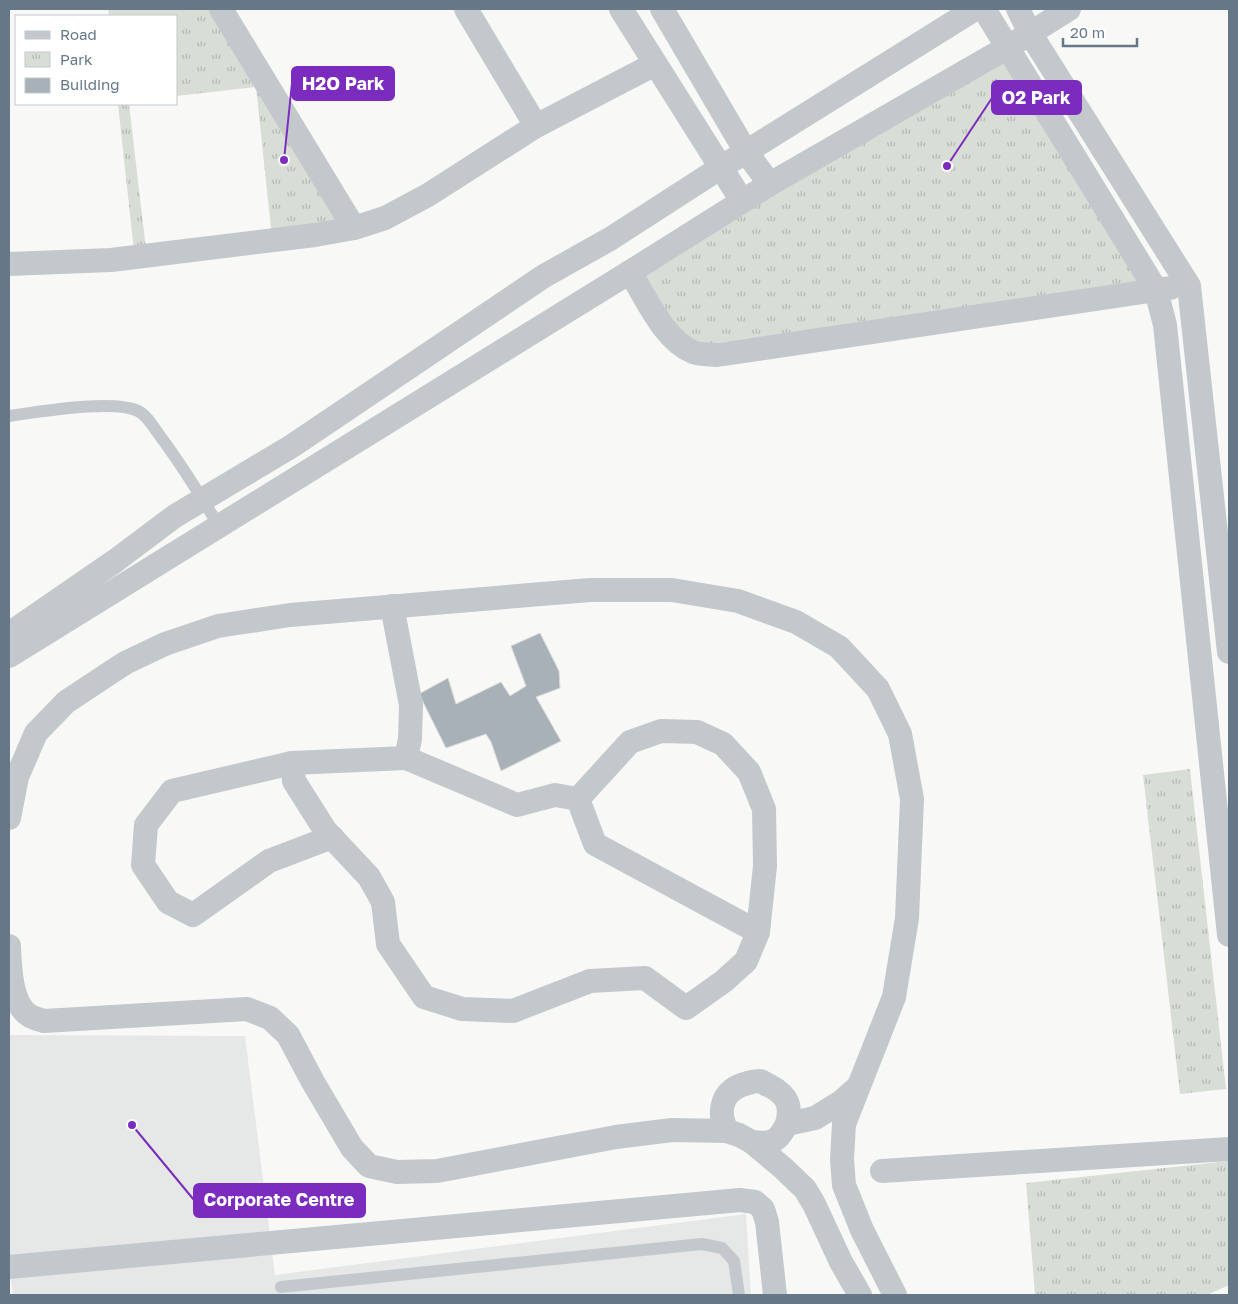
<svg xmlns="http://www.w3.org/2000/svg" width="1238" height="1304" font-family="'Golos Text',sans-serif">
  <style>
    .built { fill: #e6e8e7 }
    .park { fill: url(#park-tufts) }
    .building { fill: #a8b1b8; stroke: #dadad8 }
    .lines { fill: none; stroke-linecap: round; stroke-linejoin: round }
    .service { stroke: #c3c8cc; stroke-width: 12 }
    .minor { stroke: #c3c8cc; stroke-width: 24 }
    .leader { fill: none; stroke: #7b2cbf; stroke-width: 2 }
    .callout-dot { fill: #7b2cbf; stroke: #fff; stroke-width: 2 }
    .callout { fill: #7b2cbf; stroke: #7b2cbf; stroke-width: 2 }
    .callout-label { font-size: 18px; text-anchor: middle; font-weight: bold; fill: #fff }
  </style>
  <defs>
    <pattern id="park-tufts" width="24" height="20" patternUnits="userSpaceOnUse" patternTransform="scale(1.25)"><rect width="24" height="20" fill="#d8ded5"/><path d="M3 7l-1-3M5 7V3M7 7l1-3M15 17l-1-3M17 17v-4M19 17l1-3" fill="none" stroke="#b3b9b3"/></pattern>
  </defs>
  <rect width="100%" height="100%" fill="#f8f9f6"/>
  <!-- built -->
  <path class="built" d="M9 1035 245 1036 275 1275 746 1214 751 1295H13L9 1264Z"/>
  <!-- park -->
  <g class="park">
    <path d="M108 9H213L344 224 272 238 256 87 176 96V16H109Z"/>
    <path d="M1006 58 1142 284 700 345 677 331 640 275Z"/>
    <path d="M118 104H129L146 249 134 251Z"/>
    <path d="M1190 769 1226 1089 1180 1094 1143 775Z"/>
    <path d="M1229 1161V1285L1207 1295H1035L1026 1183Z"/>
  </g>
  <!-- building -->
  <path class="building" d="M540 633 559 671 560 688 536 697 561 741 501 771 491 742 486 734 446 748 419 694 448 678 456 704 501 682 510 696 526 686 511 646Z"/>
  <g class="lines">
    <!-- service -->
    <g class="service">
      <path d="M9 416C38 412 113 399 138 411 147 415 154 428 160 436 182 465 200 495 219 526"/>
      <path d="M281 1287 702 1244 722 1248 734 1261 739 1295"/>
    </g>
    <!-- minor -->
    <g class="minor">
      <path d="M221 9 354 228"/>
      <path d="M466 9 536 126"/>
      <path d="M621 9 742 201"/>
      <path d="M662 9 746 152 770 184"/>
      <path d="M984 9 1156 290 1165 325 1229 935"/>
      <path d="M1018 9 1030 33 1189 286 1229 652"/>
      <path d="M9 264 111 260 315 235 354 228 385 218 428 195 536 126 655 64"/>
      <path d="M630 272C646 298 664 340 693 352 700 355 710 354 717 355L1170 288"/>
      <path d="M392 606 411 705 410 739 406 758 517 805 555 795 578 799 595 844 758 932 746 961 724 981 686 1008 645 978 590 981 513 1011 462 1009 424 997 388 944 383 902 369 877 325 830 294 781 292 763 406 758"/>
      <path d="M9 634 115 561 175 516 292 446 544 276 610 239 720 168 975 9"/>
      <path d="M9 656 630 272 770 184 1008 47 1069 9"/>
      <path d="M292 763 172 791 146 825 143 865 168 902 193 915 269 861 332 837"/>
      <path d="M578 799 630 742 661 731 697 732 723 744 749 772 764 809 765 866 758 932"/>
      <path d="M9 818 17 777 36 733 66 702 125 663 165 644 218 626 290 615 590 590H672L738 601 796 622 839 647 878 689 900 734 912 799 907 918 894 997 844 1124 842 1159 844 1185 862 1230 895 1295"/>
      <path d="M9 946C10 966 10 1004 30 1016 34 1018 40 1020 44 1021L247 1009 270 1018 288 1035 313 1082 352 1148 369 1166 397 1172 437 1171 616 1137 672 1130 727 1131 739 1135 752 1142 783 1168 805 1189 814 1204 841 1262 860 1295"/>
      <path d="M727 1131C716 1109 723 1089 748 1083 751 1082 756 1081 760 1081 763 1082 767 1085 770 1086 787 1095 792 1105 787 1124"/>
      <path d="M752 1142C772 1144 777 1143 787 1124L815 1118 841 1102 858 1087"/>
      <path d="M882 1171 1229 1149"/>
      <path d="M9 1267 740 1200 755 1202 763 1209 767 1222 775 1295"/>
    </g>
  </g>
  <!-- callouts -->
  <path class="leader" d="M284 160L292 83M947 166L992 98M132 1125L194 1200"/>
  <g class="callout-dot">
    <circle cx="284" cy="160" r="5"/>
    <circle cx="947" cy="166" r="5"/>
    <circle cx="132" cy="1125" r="5"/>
  </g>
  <g class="callout">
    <rect x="292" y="67" width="102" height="33" rx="5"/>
    <rect x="992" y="81" width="89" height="33" rx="5"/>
    <rect x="194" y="1184" width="171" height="33" rx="5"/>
  </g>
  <g class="callout-label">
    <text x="343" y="90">H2O Park</text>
    <text x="1036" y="104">O2 Park</text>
    <text x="279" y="1206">Corporate Centre</text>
  </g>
  <!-- border -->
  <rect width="1238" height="1304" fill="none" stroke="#667788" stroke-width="20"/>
  <!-- legend -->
  <rect x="15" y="15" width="162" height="90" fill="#ffffff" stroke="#c2c9cf"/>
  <rect x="25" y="31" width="25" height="8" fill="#c3c8cc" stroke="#c2c9cf"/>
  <text x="60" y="40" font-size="15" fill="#667788">Road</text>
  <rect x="25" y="52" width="25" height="15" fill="url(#park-tufts)" stroke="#c2c9cf"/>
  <text x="60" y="65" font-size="15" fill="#667788">Park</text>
  <rect x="25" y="78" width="25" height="15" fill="#a8b1b8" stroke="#c2c9cf"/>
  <text x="60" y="90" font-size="15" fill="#667788">Building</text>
  <!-- scale -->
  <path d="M1063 38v8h74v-8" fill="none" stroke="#667788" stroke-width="2.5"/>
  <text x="1070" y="38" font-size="15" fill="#667788" stroke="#ffffff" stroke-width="4" paint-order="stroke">20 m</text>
</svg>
